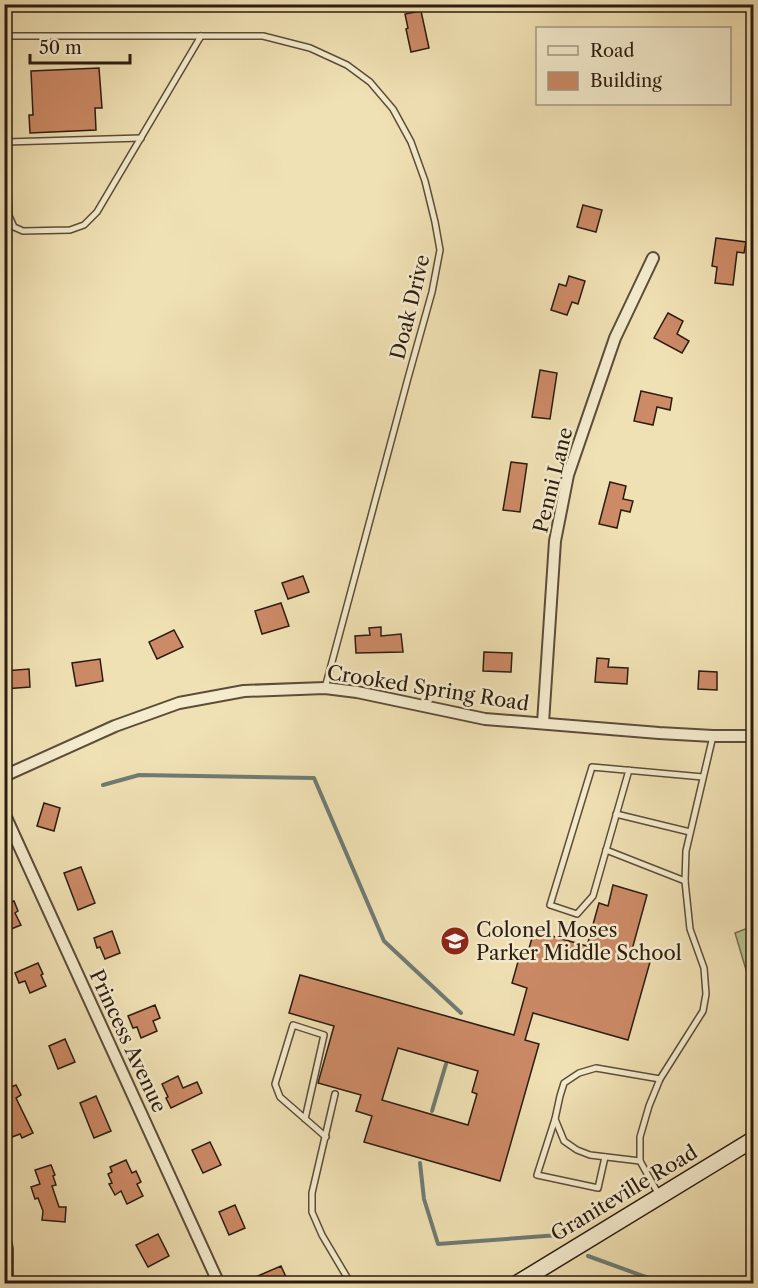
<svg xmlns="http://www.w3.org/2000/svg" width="758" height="1288" font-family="'Libre Caslon Text',serif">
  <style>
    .green { fill: #b8c38e; stroke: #72704f; stroke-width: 1.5 }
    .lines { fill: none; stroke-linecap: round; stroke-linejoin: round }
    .stream { stroke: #6f7b74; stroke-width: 4 }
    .building { fill: #cc8a66; stroke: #2b1c10; stroke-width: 1.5; fill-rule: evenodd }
    .lane-casing { stroke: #5c4d39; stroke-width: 8 }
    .street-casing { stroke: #5c4d39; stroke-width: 14 }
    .secondary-casing { stroke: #2b1c10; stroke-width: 18 }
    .lane { stroke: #f5ecce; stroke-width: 5 }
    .street { stroke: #f5ecce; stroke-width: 10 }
    .secondary { stroke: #f5ecce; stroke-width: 15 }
    .labels { text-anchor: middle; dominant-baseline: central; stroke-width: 5; stroke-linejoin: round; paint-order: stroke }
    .street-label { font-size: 20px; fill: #2b1c10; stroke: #f5ecce }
    .poi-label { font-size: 20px; fill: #2b1c10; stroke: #f5ecce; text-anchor: start }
  </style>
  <rect width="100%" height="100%" fill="#f0e1b4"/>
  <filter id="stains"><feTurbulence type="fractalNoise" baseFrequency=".00333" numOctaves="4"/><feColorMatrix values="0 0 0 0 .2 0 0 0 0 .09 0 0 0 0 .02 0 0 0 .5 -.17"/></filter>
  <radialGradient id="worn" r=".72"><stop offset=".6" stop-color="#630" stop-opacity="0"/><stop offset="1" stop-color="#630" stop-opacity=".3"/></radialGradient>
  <!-- green -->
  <path class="green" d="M753 926H754L753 993 735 933Z"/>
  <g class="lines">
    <!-- stream -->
    <g class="stream">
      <path d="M103 785 139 775 314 778 384 941 461 1013"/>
      <path d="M432 1111 446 1064"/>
      <path d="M420 1163 424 1199 438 1244 559 1235"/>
      <path d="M588 1256 665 1284"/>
    </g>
  </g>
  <!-- building -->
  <g class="building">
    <path d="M421 11 429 48 411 52 406 29 408 28 405 14Z"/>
    <path d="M99 68 102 108H95L96 130 30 133 29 115H33L31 71Z"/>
    <path d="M583 205 602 210 596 232 577 227Z"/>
    <path d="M716 238 746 242 744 253 737 252 733 285 715 283 717 267 712 266Z"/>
    <path d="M569 276 585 281 578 304 572 302 567 315 551 310 559 284 566 286Z"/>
    <path d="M668 313 683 321 677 334 689 341 682 353 654 338Z"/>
    <path d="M540 370 557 373 550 419 532 417Z"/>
    <path d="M641 391 672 398 670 410 657 407 653 425 634 421Z"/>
    <path d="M511 462 527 464 520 512 503 510Z"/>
    <path d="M610 482 626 486 623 499 633 501 630 512 621 510 617 528 599 524Z"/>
    <path d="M303 576 309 592 288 599 282 583Z"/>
    <path d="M281 603 289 626 262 634 255 611Z"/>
    <path d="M381 627V636L401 634 403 652 356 653 355 636 370 635 369 628Z"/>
    <path d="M174 630 183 647 157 659 149 642Z"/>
    <path d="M484 652 512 653 511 672 483 671Z"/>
    <path d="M597 658 609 659 608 667 628 668 627 684 595 682Z"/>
    <path d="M100 659 103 681 76 686 72 663Z"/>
    <path d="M29 669 30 687 4 689V671Z"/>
    <path d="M699 671 717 672V690L698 689Z"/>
    <path d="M44 803 60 808 54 831 37 826Z"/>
    <path d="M81 867 95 903 78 910 64 873Z"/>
    <path d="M613 885 647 895 630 957 650 962 628 1040 533 1013 525 1040 539 1044 500 1181 364 1142 372 1116 356 1111 361 1095 318 1083 334 1026 289 1013 300 975 514 1035 527 988 512 983 521 951 528 952 534 931 587 946 599 903 608 906ZM398 1048 478 1071 472 1092 477 1094 468 1125 382 1100Z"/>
    <path d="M4 887 11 902 14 901 18 911 15 913 21 925 4 932Z"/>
    <path d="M112 931 120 953 105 959 100 947 97 948 94 938Z"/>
    <path d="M38 963 43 974 41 975 46 986 30 993 25 981 19 983 15 973Z"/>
    <path d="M155 1005 160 1018 153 1021 157 1031 141 1038 137 1027 133 1028 128 1016Z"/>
    <path d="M65 1039 75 1062 58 1069 49 1046Z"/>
    <path d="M4 1073 11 1087 16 1085 21 1095 16 1098 33 1133 22 1138 20 1134 12 1137 4 1120Z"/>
    <path d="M178 1076 183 1088 197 1082 202 1093 171 1108 166 1098 168 1097 162 1084Z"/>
    <path d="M96 1096 111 1131 94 1138 80 1103Z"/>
    <path d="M210 1142 221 1165 203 1173 192 1150Z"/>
    <path d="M126 1160 132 1173 136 1171 141 1182 137 1184 143 1196 127 1204 121 1191 115 1195 109 1184 112 1183 108 1174 112 1172 110 1167Z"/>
    <path d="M51 1165 55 1175 53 1176 56 1185 52 1186 59 1207H66L65 1222 42 1220 43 1211 38 1198 35 1199 31 1187 40 1184 35 1170Z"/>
    <path d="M235 1205 245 1228 229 1235 219 1212Z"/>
    <path d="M158 1234 169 1256 148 1267 136 1245Z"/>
    <path d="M281 1266 286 1277 271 1284H239Z"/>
  </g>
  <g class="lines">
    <!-- lane casing -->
    <g class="lane-casing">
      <g id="lane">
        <path d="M4 36H263L310 48 347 65 370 82 393 109 411 142 425 181 435 222 440 250 432 292 408 378 325 688"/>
        <path d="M4 113 9 216 14 227 23 231 70 230 84 225 97 212 201 36"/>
        <path d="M6 142 141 138"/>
        <path d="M629 770 593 896 577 914 550 905 592 767 703 777"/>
        <path d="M616 814 690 832"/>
        <path d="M606 850 685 881"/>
        <path d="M335 1094 312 1193V1212L322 1235 351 1284"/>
        <path d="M305 1119 324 1035 293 1025 275 1084 280 1097 326 1137"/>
        <path d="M555 1119 537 1175 598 1188 605 1157"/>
        <path d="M640 1161 590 1155 577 1150 564 1141 555 1119 560 1096 564 1083 579 1073 596 1068 660 1079"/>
        <path d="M659 1195 640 1161V1137L649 1106 660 1079 703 1011 706 994 704 968 690 929 685 881 686 851 713 736"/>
      </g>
    </g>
    <!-- street casing -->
    <g class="street-casing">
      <g id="street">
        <path d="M543 723 555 541 568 475 615 338 653 258"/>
        <path d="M4 776 115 726 179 703 244 691 325 688 357 692 485 719 659 733 713 736H754"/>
        <path d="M4 813 219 1284"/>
        <path d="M4 1236 7 1249V1281L5 1284"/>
      </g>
    </g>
    <!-- secondary casing -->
    <g class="secondary-casing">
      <path id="secondary" d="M516 1284 754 1139"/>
    </g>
    <!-- lane -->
    <use href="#lane" class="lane"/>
    <!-- street -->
    <use href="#street" class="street"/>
    <!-- secondary -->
    <use href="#secondary" class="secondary"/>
  </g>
  <!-- icons -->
  <defs>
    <g id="school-disc" transform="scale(1.5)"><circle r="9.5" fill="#8f2418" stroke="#f5ecce"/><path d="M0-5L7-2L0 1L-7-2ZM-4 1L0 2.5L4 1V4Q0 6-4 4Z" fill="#fff"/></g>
  </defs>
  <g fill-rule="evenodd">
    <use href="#school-disc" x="455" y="941"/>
  </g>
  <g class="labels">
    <!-- street labels -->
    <g class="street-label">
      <text transform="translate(410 307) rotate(-76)">Doak Drive</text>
      <text transform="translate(553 480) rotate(-76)">Penni Lane</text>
      <text transform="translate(428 688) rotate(9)">Crooked Spring Road</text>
      <text transform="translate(128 1041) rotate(65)">Princess Avenue</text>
      <text transform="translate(624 1193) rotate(-31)">Graniteville Road</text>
    </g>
    <!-- poi labels -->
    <g class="poi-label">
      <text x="476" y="930">Colonel Moses<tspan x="476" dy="23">Parker Middle School</tspan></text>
    </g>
  </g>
  <!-- margin -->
  <rect width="758" height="1288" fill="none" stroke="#f0e1b4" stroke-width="24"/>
  <rect x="6" y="6" width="746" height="1276" fill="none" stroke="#2b1c10" stroke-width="3"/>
  <rect x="12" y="12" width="734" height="1264" fill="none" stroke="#2b1c10" stroke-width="1.5"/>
  <!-- legend -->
  <rect x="536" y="27" width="195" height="78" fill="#f5ecce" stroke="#a49982" stroke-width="1.5"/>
  <rect x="548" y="46" width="30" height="9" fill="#f5ecce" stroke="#a49982" stroke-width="1.5"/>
  <text x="590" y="57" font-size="18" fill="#2b1c10">Road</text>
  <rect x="548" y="72" width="30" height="18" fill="#cc8a66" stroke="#a49982" stroke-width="1.5"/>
  <text x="590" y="87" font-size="18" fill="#2b1c10">Building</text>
  <!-- scale -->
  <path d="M30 54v9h100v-9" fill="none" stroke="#2b1c10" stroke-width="3"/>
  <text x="39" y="54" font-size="18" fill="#2b1c10" stroke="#f5ecce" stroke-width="4.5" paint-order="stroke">50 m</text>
  <rect width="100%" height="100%" filter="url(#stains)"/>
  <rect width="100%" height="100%" fill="url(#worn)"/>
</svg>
